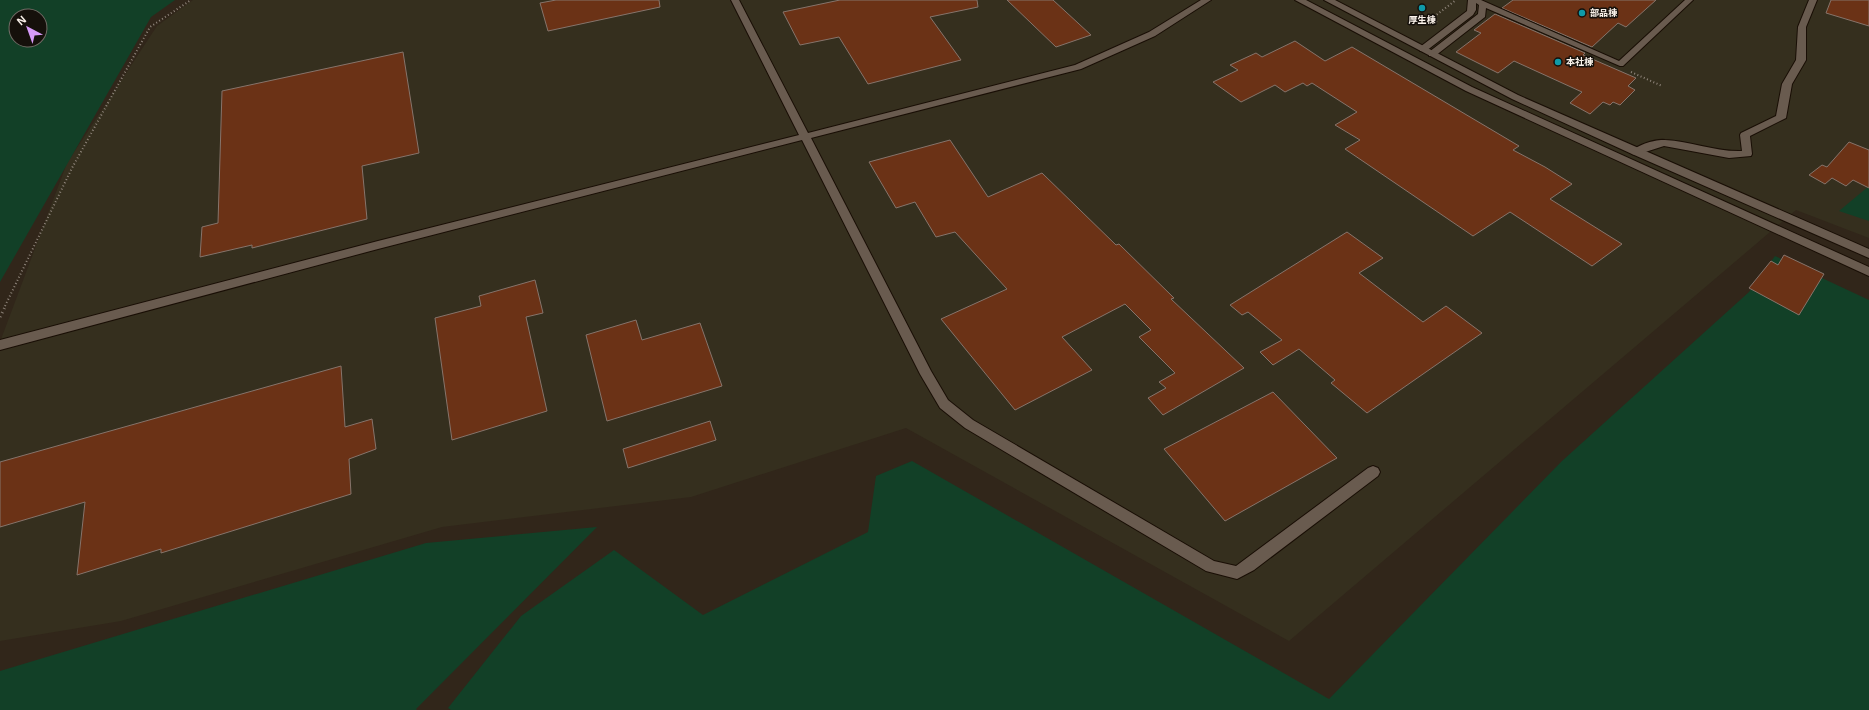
<svg xmlns="http://www.w3.org/2000/svg" width="1869" height="710" font-family="Arial,'Noto Sans JP',sans-serif">
  <style>
    .industrial { fill: #352f1e }
    .green { fill: #124027; fill-rule: evenodd }
    .building { fill: #6b3216; stroke: #86746b }
    .lines { fill: none; stroke-linecap: round; stroke-linejoin: round }
    .service-casing { stroke: #190e05; stroke-width: 2 }
    .minor-casing { stroke: #190e05; stroke-width: 2 }
    .tertiary-casing { stroke: #190e05; stroke-width: 2 }
    .path-far1 { stroke: #8f857b; stroke-width: 2; stroke-dasharray: 1 2.5; stroke-linecap: butt }
    .path { stroke: #8f857b; stroke-width: 3; stroke-dasharray: 1 3.5; stroke-linecap: butt }
    .service { fill: #695b4f; fill-rule: evenodd }
    .minor { fill: #695b4f; fill-rule: evenodd }
    .tertiary { fill: #695b4f; fill-rule: evenodd }
    .culture-dot { fill: #0f9aa8; stroke: #15100b; stroke-width: 1.5 }
    .labels { text-anchor: middle; dominant-baseline: central; stroke-width: 3; stroke-linejoin: round; paint-order: stroke }
    .far-poi-label { font-size: 9px; font-weight: bold; fill: #fbf3eb; stroke: #15100b; text-anchor: start }
  </style>
  <rect width="100%" height="100%" fill="#31261a"/>
  <!-- industrial -->
  <path class="industrial" d="M193 0H1869V238L1796 210 1289 641 906 428 691 497 442 527 121 621 0 641V342L67 163 157 26Z"/>
  <!-- green -->
  <g class="green">
    <path d="M0 0H175L151 17 0 282ZM16 16H40V40H16Z"/>
    <path d="M1869 186V221L1839 211Z"/>
    <path d="M1775 256 1869 300V710H451L448 708 521 616 614 550 703 615 868 532 876 476 912 461 1329 699 1562 461 1749 292Z"/>
    <path d="M597 527 416 709 417 710H0V671L426 543Z"/>
  </g>
  <!-- building -->
  <g class="building">
    <path d="M556 0H659L660 7 548 31 540 3Z"/>
    <path d="M840 0H977L978 7 930 17 961 60 868 84 839 37 800 45 783 12Z"/>
    <path d="M1007 0H1053L1091 35 1056 47Z"/>
    <path d="M1513 0H1656L1626 27 1618 23 1592 47 1502 8Z"/>
    <path d="M1831 0H1869V26L1826 13Z"/>
    <path d="M1495 14 1585 53 1583 55 1636 78 1628 86 1635 90 1620 105 1613 102 1610 105 1603 102 1590 114 1570 103 1582 92 1514 61 1498 73 1456 52 1481 33 1474 30Z"/>
    <path d="M1295 41 1325 61 1352 47 1519 146 1513 150 1545 167 1572 184 1550 199 1622 244 1592 266 1510 212 1473 236 1345 149 1360 140 1335 125 1357 112 1312 83 1307 86 1303 83 1285 92 1275 85 1241 102 1213 82 1238 70 1230 65 1256 53 1262 57Z"/>
    <path d="M403 52 419 153 362 166 367 219 252 248V245L200 257 202 227 218 223 222 91Z"/>
    <path d="M950 140 988 197 1042 173 1116 245 1119 244 1174 298 1171 299 1244 368 1163 415 1148 398 1166 388 1159 382 1175 373 1139 337 1151 330 1125 304 1062 337 1092 370 1015 410 941 319 1007 289 955 232 936 237 915 202 896 208 869 162Z"/>
    <path d="M1849 142 1869 150V188L1853 180 1846 186 1832 178 1825 184 1809 175 1822 165 1827 167Z"/>
    <path d="M1347 232 1383 258 1359 273 1423 322 1446 306 1482 333 1367 413 1331 383 1335 380 1299 349 1273 365 1260 352 1282 340 1248 312 1242 315 1230 305Z"/>
    <path d="M1784 255 1824 274 1799 315 1749 288 1771 261 1778 265Z"/>
    <path d="M535 280 543 313 526 317 547 411 452 440 435 318 481 306 479 296Z"/>
    <path d="M636 320 642 340 700 323 722 386 607 421 586 335Z"/>
    <path d="M341 366 345 427 372 419 376 449 349 459 351 494 161 553V549L77 575 85 502 0 527V462Z"/>
    <path d="M1273 392 1337 458 1225 521 1164 449Z"/>
    <path d="M710 421 716 440 628 468 623 449Z"/>
  </g>
  <g class="lines">
    <!-- service casing -->
    <g class="service-casing">
      <path id="service" d="M1468 0H1481L1619 61 1685 0H1693L1623 66H1620L1486 8 1485 17 1435 56H1429V52L1478 14 1479 5 1476 3V10L1473 15 1426 51H1420V47L1467 11Z"/>
    </g>
    <!-- minor casing -->
    <g class="minor-casing">
      <path id="minor" d="M1809 0H1817L1806 27V60L1792 84 1786 118 1750 136 1752 154 1751 156 1729 158 1664 146 1636 155 1632 154 1631 152C1636 145 1656 139 1665 140 1691 141 1715 152 1742 151L1740 135 1741 133 1776 116 1782 84 1796 60 1798 27Z"/>
    </g>
    <!-- tertiary casing -->
    <g class="tertiary-casing">
      <g id="tertiary">
        <path d="M731 0H739L808 133 1075 65 1149 32 1201 0H1211L1155 36 1081 69 811 138 931 371 948 400 973 420 1214 561 1236 566 1368 468 1373 466 1378 468 1380 472 1378 476 1254 570 1237 579 1206 571 965 428 940 408 920 374 802 140 378 249 0 350V340L378 241 799 135Z"/>
        <path d="M1295 0H1306L1472 87 1869 267V276L1466 91Z"/>
        <path d="M1324 0H1335L1518 95 1869 249V258L1632 154 1512 99Z"/>
      </g>
    </g>
    <!-- path-far1 -->
    <g class="path-far1">
      <path d="M1437 22 1431 19 1456 0"/>
      <path d="M1631 72 1662 86"/>
      <path d="M5 306 72 168 150 27 191 0"/>
    </g>
    <!-- path -->
    <path class="path" d="M0 317 6 305"/>
    <!-- service -->
    <use href="#service" class="service"/>
    <!-- minor -->
    <use href="#minor" class="minor"/>
    <!-- tertiary -->
    <use href="#tertiary" class="tertiary"/>
  </g>
  <!-- markers -->
  <g class="culture-dot">
    <circle cx="1422" cy="8" r="4"/>
    <circle cx="1582" cy="13" r="4"/>
    <circle cx="1558" cy="62" r="4"/>
  </g>
  <g class="labels">
    <!-- far-poi labels -->
    <g class="far-poi-label">
      <text x="1590" y="13">部品棟</text>
      <text x="1422" y="20" text-anchor="middle">厚生棟</text>
      <text x="1566" y="62">本社棟</text>
    </g>
  </g>
  <!-- north arrow -->
  <g transform="translate(28 28) rotate(319)"><circle r="19" fill="#15100b" stroke="#716b65"/>
  <path d="M0-3L7 15L0 10L-7 15Z" fill="#d79bf9"/>
  <text y="-6" font-size="11" font-weight="bold" text-anchor="middle" fill="#fbf3eb">N</text>
  </g>
</svg>
